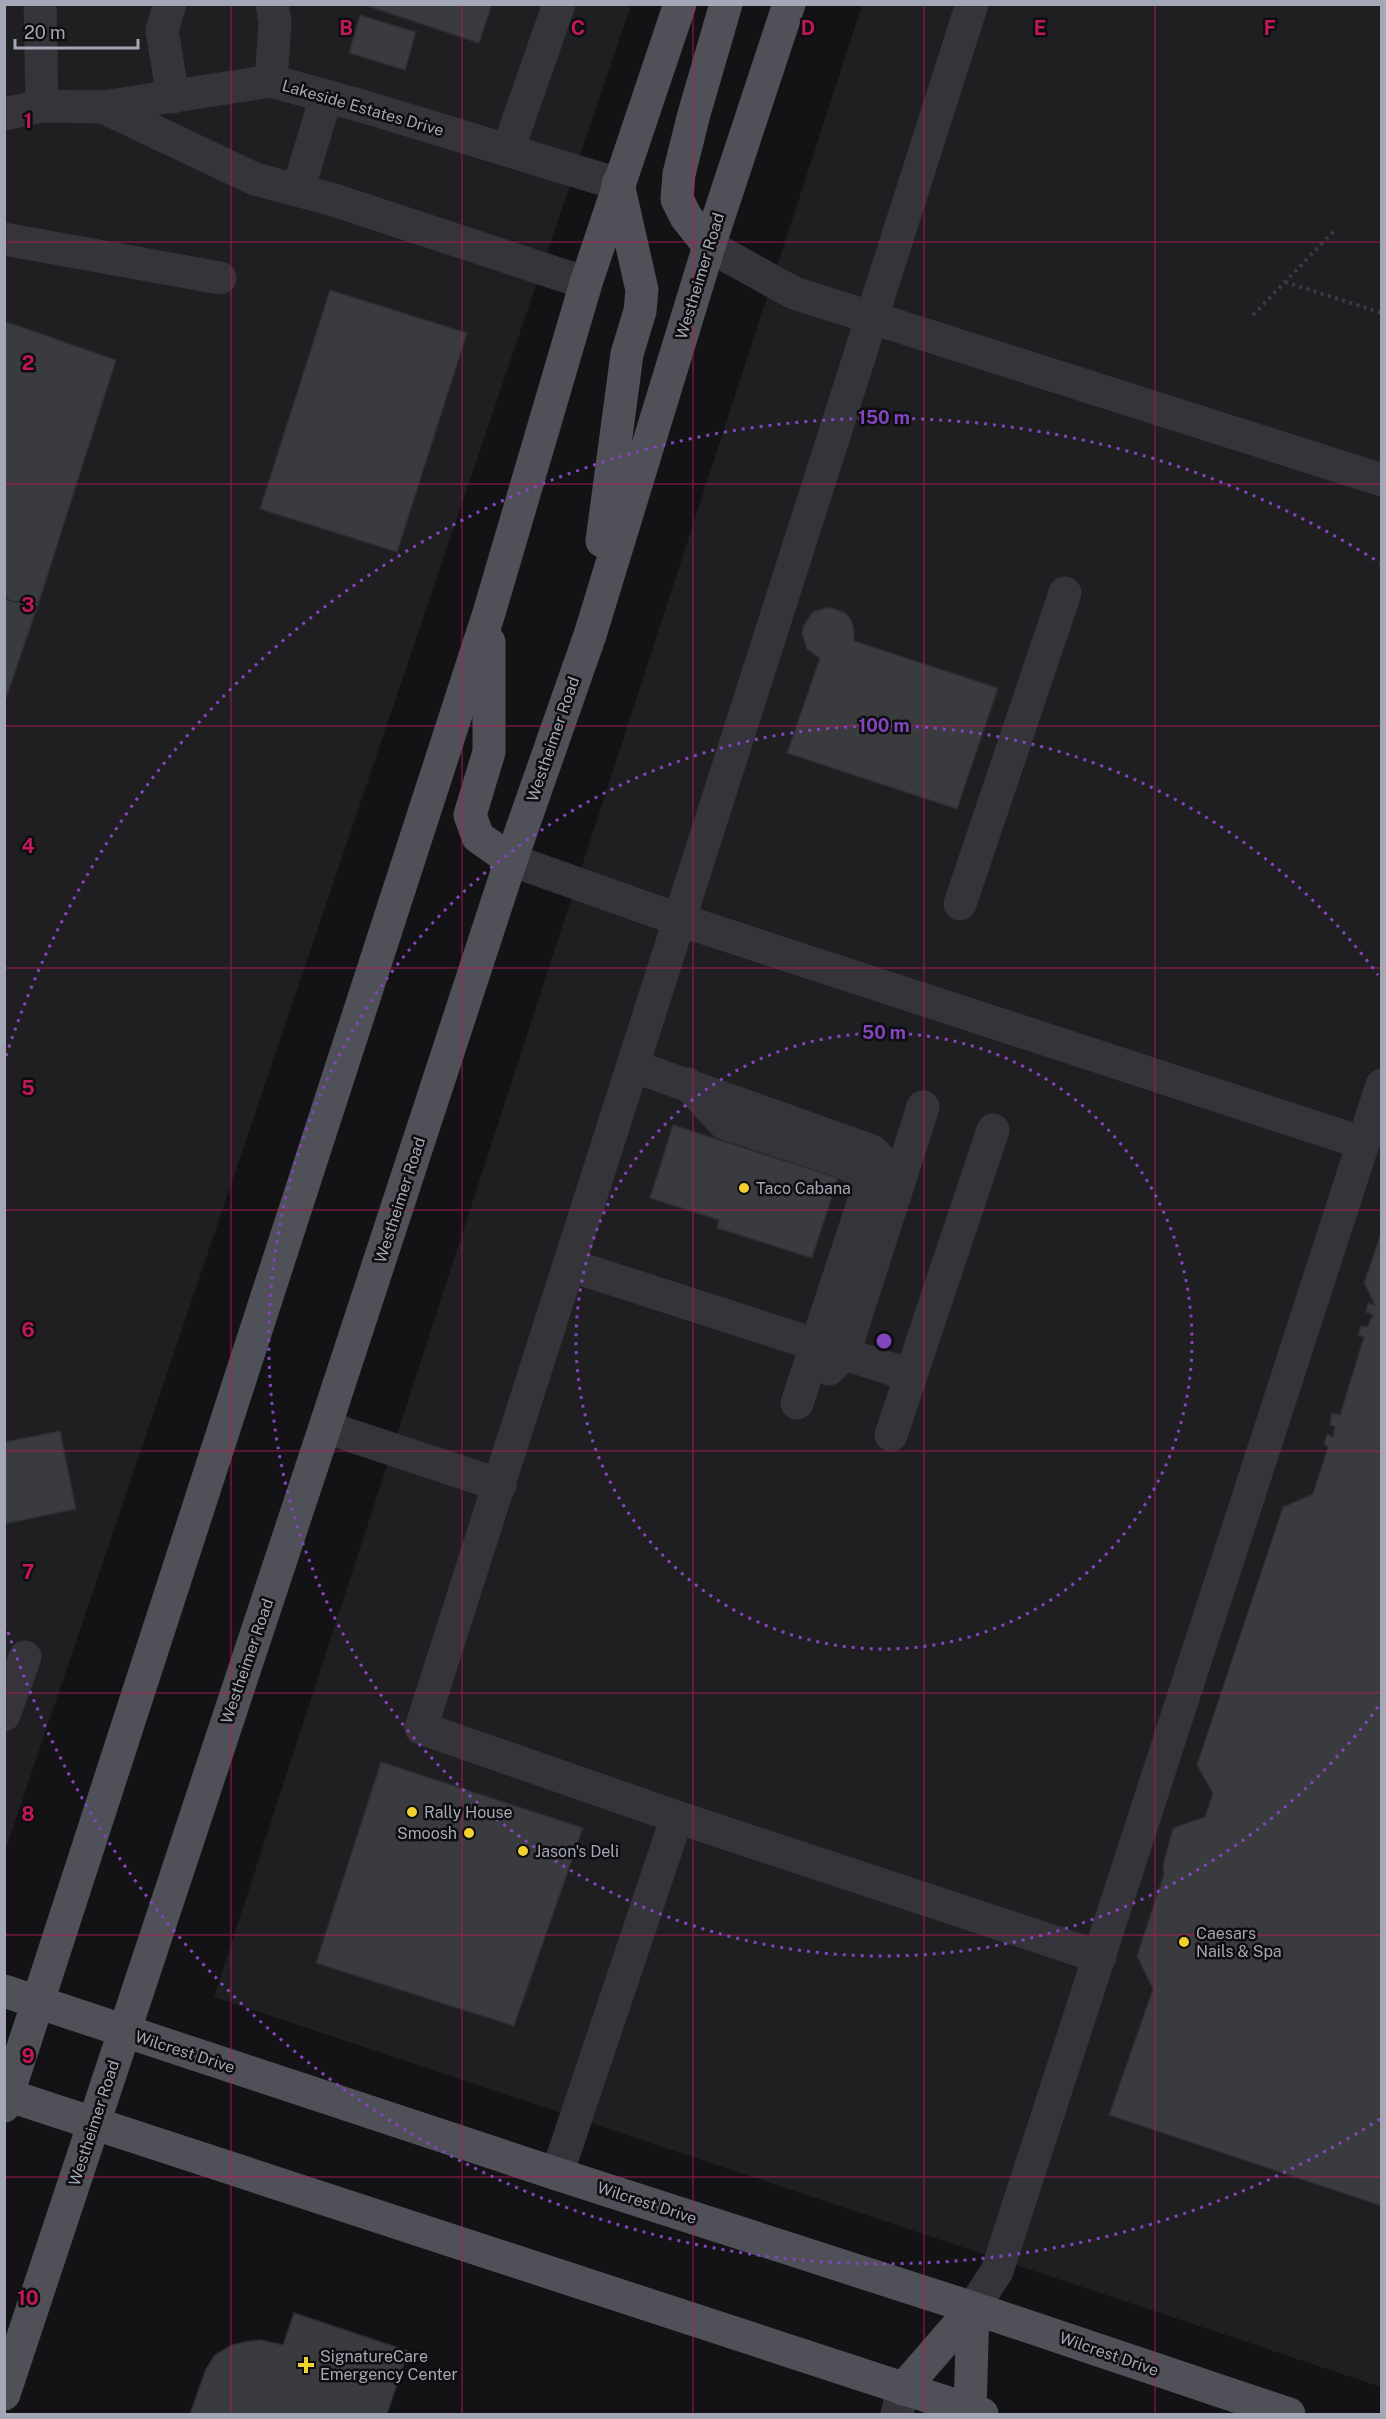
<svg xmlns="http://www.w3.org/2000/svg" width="1386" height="2419" font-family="'Public Sans',sans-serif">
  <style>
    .built { fill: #1f1f22 }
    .building { fill: #3a3b3f; stroke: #2e2d31; stroke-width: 1.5 }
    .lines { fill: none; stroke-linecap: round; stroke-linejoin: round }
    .path { stroke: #3a3b41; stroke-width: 4; stroke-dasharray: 3 4.5; stroke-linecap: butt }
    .minor { stroke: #34343a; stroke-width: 33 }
    .major { stroke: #505059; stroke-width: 33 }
    .grid { fill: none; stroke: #c2185b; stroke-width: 1.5; stroke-opacity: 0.55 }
    .ring { fill: none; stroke: #8345bd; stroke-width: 3; stroke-dasharray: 3 6 }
    .poi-dot { fill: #f1d12f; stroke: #0e0e10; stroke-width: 2 }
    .labels { text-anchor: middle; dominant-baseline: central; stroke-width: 5; stroke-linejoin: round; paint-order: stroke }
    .street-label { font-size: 16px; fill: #a4a7b5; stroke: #0e0e10 }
    .poi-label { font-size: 16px; fill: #a4a7b5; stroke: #0e0e10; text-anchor: start }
    .grid-label { font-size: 20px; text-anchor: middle; font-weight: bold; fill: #c2185b; stroke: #0e0e10; stroke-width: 5; stroke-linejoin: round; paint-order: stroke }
    .centre { fill: #8345bd; stroke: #0e0e10; stroke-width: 3 }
    .ring-label { font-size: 18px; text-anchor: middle; font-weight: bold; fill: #8345bd; stroke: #0e0e10; stroke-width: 5; stroke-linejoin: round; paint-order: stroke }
  </style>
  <rect width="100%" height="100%" fill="#131315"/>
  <!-- built -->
  <g class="built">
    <path d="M5 5H631L5 1851Z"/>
    <path d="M862 5H1381V2387L214 1997Z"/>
  </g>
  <!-- building -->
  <g class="building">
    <path d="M362 4H492L479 43Z"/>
    <path d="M360 15 416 32 405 70 349 53Z"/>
    <path d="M330 290 467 333 397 552 260 509Z"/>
    <path d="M4 321 116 360 39 602H14L4 598Z"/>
    <path d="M4 598 14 602H39L4 704Z"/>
    <path d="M829 607 845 613 851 620 854 629V641L998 688 957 809 787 753 820 658 807 649 802 633 804 625 813 612Z"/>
    <path d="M673 1125 838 1178 812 1258 717 1228 719 1220 650 1198Z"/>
    <path d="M1382 1230V2206L1109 2115 1153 1989 1137 1956 1164 1874 1163 1866 1173 1828 1205 1817 1213 1793 1197 1765 1283 1507 1313 1494 1328 1447 1324 1444 1327 1434 1333 1437 1335 1427 1330 1425 1332 1413 1340 1415 1364 1337 1358 1335 1361 1326 1367 1327 1373 1315 1366 1312 1368 1303 1375 1305 1364 1283Z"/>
    <path d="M60 1431 76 1509 4 1524V1442Z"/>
    <path d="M381 1762 583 1828 514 2026 316 1963Z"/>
    <path d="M294 2313 408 2351 387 2414H190L206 2369 215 2355 232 2345 250 2341 261 2340 283 2345Z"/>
  </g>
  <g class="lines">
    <!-- path -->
    <g class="path">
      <path d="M1285 282 1382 313"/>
      <path d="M1253 315 1336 229"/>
    </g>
    <!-- minor -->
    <g class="minor">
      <path d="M40 4 42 106"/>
      <path d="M170 4 162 30 173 97"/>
      <path d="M972 4 421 1728 677 1817 1100 1957"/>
      <path d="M271 81 275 22 272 4"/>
      <path d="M103 107 255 179 334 200 586 283"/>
      <path d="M4 114 42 106 103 107 271 81 362 106 618 184"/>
      <path d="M508 150 559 4"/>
      <path d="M298 190 326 97"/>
      <path d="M4 239 220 278"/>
      <path d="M709 246 794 293 1382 480"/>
      <path d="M511 860 680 920 1363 1143"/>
      <path d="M960 904 1065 593"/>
      <path d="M633 1066 872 1151 890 1169 895 1196"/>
      <path d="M688 1084 724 1123 841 1161 862 1173 866 1195 797 1403"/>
      <path d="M569 1265 910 1375"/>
      <path d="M829 1369 844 1353 923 1107"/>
      <path d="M325 1427 500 1485"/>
      <path d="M891 1435 993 1130"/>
      <path d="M4 1715 25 1657"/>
      <path d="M557 2174 677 1817"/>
      <path d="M973 2308 997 2271 1382 1085"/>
      <path d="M897 2414 903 2389"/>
    </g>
    <!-- major -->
    <g class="major">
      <path d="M709 246 686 217 677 199 679 174 694 114 726 4"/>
      <path d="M602 541 627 354 640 311 642 290 618 184"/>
      <path d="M489 642V752L470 815 478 837 511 860"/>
      <path d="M4 1991 557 2174 973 2308 1289 2414"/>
      <path d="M4 2094 982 2414"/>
      <path d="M4 2106 489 613 586 283 680 4"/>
      <path d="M903 2389 973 2308"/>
      <path d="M4 2394 325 1427 511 860 590 635 709 246 789 4"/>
      <path d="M970 2411 973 2308"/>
    </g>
  </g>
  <!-- grid -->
  <path class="grid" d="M231 4V2414M462 4V2414M693 4V2414M924 4V2414M1155 4V2414M4 242H1382M4 484H1382M4 726H1382M4 968H1382M4 1210H1382M4 1451H1382M4 1693H1382M4 1935H1382M4 2177H1382"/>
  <!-- distance rings -->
  <g class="ring">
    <circle cx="884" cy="1341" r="308"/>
    <path d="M1378 1707A615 615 0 1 1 1378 975"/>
    <path d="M1380 2119A923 923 0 0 1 6 1626M6 1056A923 923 0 0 1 1380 563"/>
  </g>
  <!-- markers -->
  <g class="poi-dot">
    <circle cx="744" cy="1188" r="6"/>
    <circle cx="412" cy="1812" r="6"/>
    <circle cx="469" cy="1833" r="6"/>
    <circle cx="523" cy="1851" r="6"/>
    <circle cx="1184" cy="1942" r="6"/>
    <path d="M303 2356h6v6h6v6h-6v6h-6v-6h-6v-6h6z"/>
  </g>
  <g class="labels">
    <!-- street labels -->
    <g class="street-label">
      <text transform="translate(363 108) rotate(16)">Lakeside Estates Drive</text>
      <text transform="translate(700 276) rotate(-73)">Westheimer Road</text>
      <text transform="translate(553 739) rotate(-71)">Westheimer Road</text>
      <text transform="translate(400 1200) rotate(-72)">Westheimer Road</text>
      <text transform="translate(247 1661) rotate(-71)">Westheimer Road</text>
      <text transform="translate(185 2052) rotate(18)">Wilcrest Drive</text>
      <text transform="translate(94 2123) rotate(-72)">Westheimer Road</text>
      <text transform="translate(647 2203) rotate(18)">Wilcrest Drive</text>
      <text transform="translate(1109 2354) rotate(19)">Wilcrest Drive</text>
    </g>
    <!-- poi labels -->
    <g class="poi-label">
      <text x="756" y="1188">Taco Cabana</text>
      <text x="424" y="1812">Rally House</text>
      <text x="457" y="1833" text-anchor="end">Smoosh</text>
      <text x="535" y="1851">Jason's Deli</text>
      <text x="1196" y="1933">Caesars<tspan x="1196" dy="18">Nails &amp; Spa</tspan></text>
      <text x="320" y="2356">SignatureCare<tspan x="320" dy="18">Emergency Center</tspan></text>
    </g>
  </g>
  <g class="grid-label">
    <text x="346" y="35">B</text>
    <text x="578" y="35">C</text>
    <text x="808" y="35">D</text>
    <text x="1040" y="35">E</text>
    <text x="1270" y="35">F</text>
    <text x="28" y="128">1</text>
    <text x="28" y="370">2</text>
    <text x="28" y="612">3</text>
    <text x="28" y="853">4</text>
    <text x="28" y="1095">5</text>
    <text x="28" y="1337">6</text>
    <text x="28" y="1579">7</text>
    <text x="28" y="1821">8</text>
    <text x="28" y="2063">9</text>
    <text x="28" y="2305">10</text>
  </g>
  <circle cx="884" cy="1341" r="9" class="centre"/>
  <g class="ring-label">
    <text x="884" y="424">150 m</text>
    <text x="884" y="732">100 m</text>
    <text x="884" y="1039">50 m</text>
  </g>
  <!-- border -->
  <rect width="1386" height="2419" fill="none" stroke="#a4a7b5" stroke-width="12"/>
  <!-- scale -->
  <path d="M15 39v9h123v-9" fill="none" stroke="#a4a7b5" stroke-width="3"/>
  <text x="24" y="39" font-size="18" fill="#a4a7b5" stroke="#0e0e10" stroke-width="4.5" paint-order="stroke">20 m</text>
</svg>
